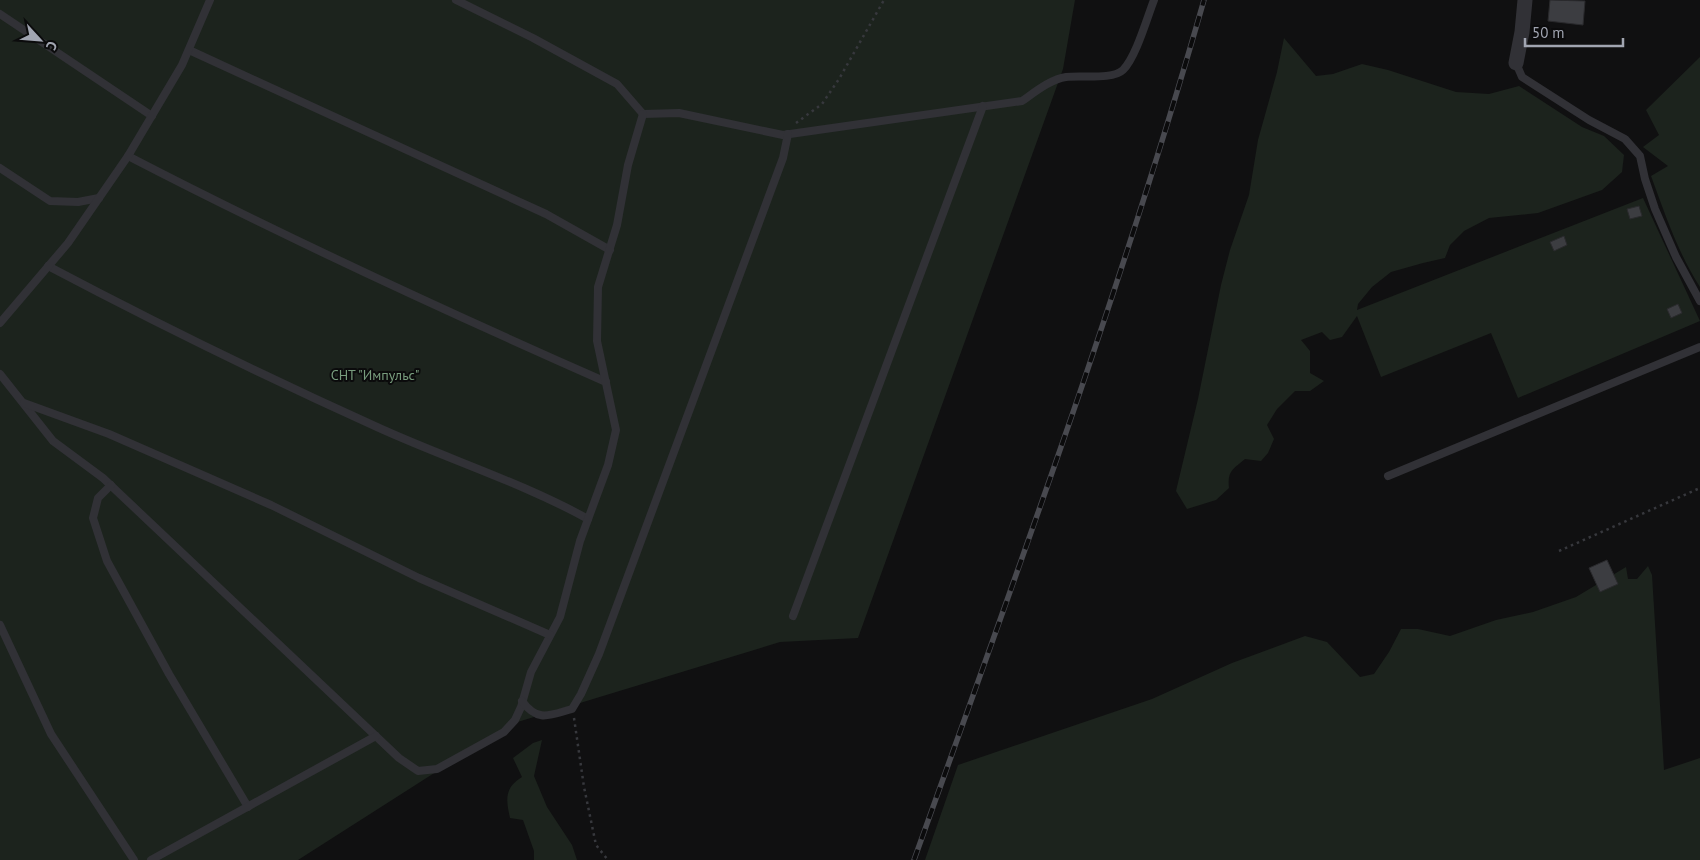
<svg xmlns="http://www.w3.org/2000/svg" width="1700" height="860" font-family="'PT Sans',sans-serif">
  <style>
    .green { fill: #1c231d }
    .building { fill: #3c3d41; stroke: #2a2a2d }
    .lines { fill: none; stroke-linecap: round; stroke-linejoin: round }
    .path { stroke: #37383d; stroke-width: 2.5; stroke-dasharray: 2.5 4; stroke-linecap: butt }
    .service { stroke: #313136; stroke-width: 8 }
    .minor { stroke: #313136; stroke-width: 15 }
    .rail-casing { stroke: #48494f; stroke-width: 5.5 }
    .rail { stroke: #0b0b0c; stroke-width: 4; stroke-dasharray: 11; stroke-linecap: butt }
    .labels { text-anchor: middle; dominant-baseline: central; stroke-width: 4; stroke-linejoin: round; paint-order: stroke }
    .park-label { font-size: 14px; fill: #789c7d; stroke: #0b0b0c }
  </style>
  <rect width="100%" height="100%" fill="#101011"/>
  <!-- green -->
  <g class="green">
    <path d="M0 0H1075L1063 69 858 638 780 642 511 724 298 860H0Z"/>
    <path d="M1284 38 1316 76 1333 74 1362 64 1388 70 1456 92 1489 94 1519 86 1582 127 1604 136 1624 155 1622 172 1602 190 1538 213 1489 218 1464 231 1450 245 1445 258 1423 263 1391 272 1372 287 1358 304 1357 310 1643 198 1700 321 1518 398 1491 333 1381 377 1357 316 1342 337 1330 340 1322 332 1301 340 1310 351V373L1324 381 1310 391H1295L1277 409 1267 425 1274 439 1268 453 1261 461 1245 459C1233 469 1227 471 1229 488L1216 500 1187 509 1176 491 1198 399 1221 285 1230 250 1249 195 1258 140 1277 72Z"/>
    <path d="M1700 57V287C1678 253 1665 214 1651 176L1668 166 1643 147 1659 135 1646 110Z"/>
    <path d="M1648 566 1652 575 1664 770 1700 758V860H925L958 765 1152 699 1232 663 1305 636 1327 642 1360 677 1374 674 1389 652 1401 629H1418L1450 636 1496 620 1533 612 1576 597 1626 567 1628 579H1637Z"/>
    <path d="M542 740 534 776 547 807 572 845 577 860H534V851L523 820 510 818C506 800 504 788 522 777L513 758 533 743Z"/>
  </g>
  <!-- building -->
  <g class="building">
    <path d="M1550 0 1585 1 1583 25 1548 21Z"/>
    <path d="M1639 206 1642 216 1630 219 1627 209Z"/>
    <path d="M1564 236 1567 245 1554 251 1550 242Z"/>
    <path d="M1678 304 1682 313 1671 318 1667 309Z"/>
    <path d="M1607 560 1618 584 1600 592 1589 568Z"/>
  </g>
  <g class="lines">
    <!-- path -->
    <g class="path">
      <path d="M796 123 822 104 839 79 884 0"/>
      <path d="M1559 551 1700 488"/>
      <path d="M574 718 584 787 596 845 608 860"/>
    </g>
    <!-- service -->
    <g class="service">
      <path d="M456 0 533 38 617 84 643 114 679 113 783 135 1022 101C1035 92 1051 79 1066 77 1080 75 1113 80 1123 70 1136 57 1147 18 1154 0"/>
      <path d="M0 14 152 116"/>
      <path d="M189 50 546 214 610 250"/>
      <path d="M1516 63 1522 77 1589 120 1625 139 1640 156 1645 179 1655 209 1676 257 1700 301"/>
      <path d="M128 156C284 237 445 311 606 382"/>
      <path d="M0 168 50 201 78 202 99 198"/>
      <path d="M48 266C156 323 266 377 377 427 447 459 521 482 588 519"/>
      <path d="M0 323 68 243 128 156 182 65 210 0"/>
      <path d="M0 374 53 441 103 478 399 758 418 771 437 769 504 732 515 720 521 707 531 672 560 617 580 541 608 465 616 430 597 341 598 287 617 225 628 165 643 114"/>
      <path d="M24 403 109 434 271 505 419 578 550 635"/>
      <path d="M1388 476 1700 347"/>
      <path d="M111 485 98 498 93 518 107 561 169 674 248 807"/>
      <path d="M793 616 983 106"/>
      <path d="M0 625 51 734 134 860"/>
      <path d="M522 701C538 723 550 715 572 709L581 694 599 654 783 158 788 134"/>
      <path d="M151 860 376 736"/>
    </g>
    <!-- minor -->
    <path class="minor" d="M1516 63 1522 32 1525 0"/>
    <!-- rail casing -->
    <g class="rail-casing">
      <path id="rail" d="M914 860C1016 575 1121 291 1204 0"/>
    </g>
    <!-- rail -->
    <use href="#rail" class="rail"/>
  </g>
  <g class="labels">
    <!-- park labels -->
    <g class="park-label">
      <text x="375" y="375">СНТ "Импульс"</text>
    </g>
  </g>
  <!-- north arrow -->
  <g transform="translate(40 40) rotate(116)" stroke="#0b0b0c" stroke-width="4" paint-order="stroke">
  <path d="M0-4L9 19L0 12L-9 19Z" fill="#a1a5b1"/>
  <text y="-8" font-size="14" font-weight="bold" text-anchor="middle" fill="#a1a5b1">С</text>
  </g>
  <!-- scale -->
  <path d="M1525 38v8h98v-8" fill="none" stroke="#a1a5b1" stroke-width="2.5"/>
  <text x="1532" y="38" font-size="15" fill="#a1a5b1" stroke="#0b0b0c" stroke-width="4" paint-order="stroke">50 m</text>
</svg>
